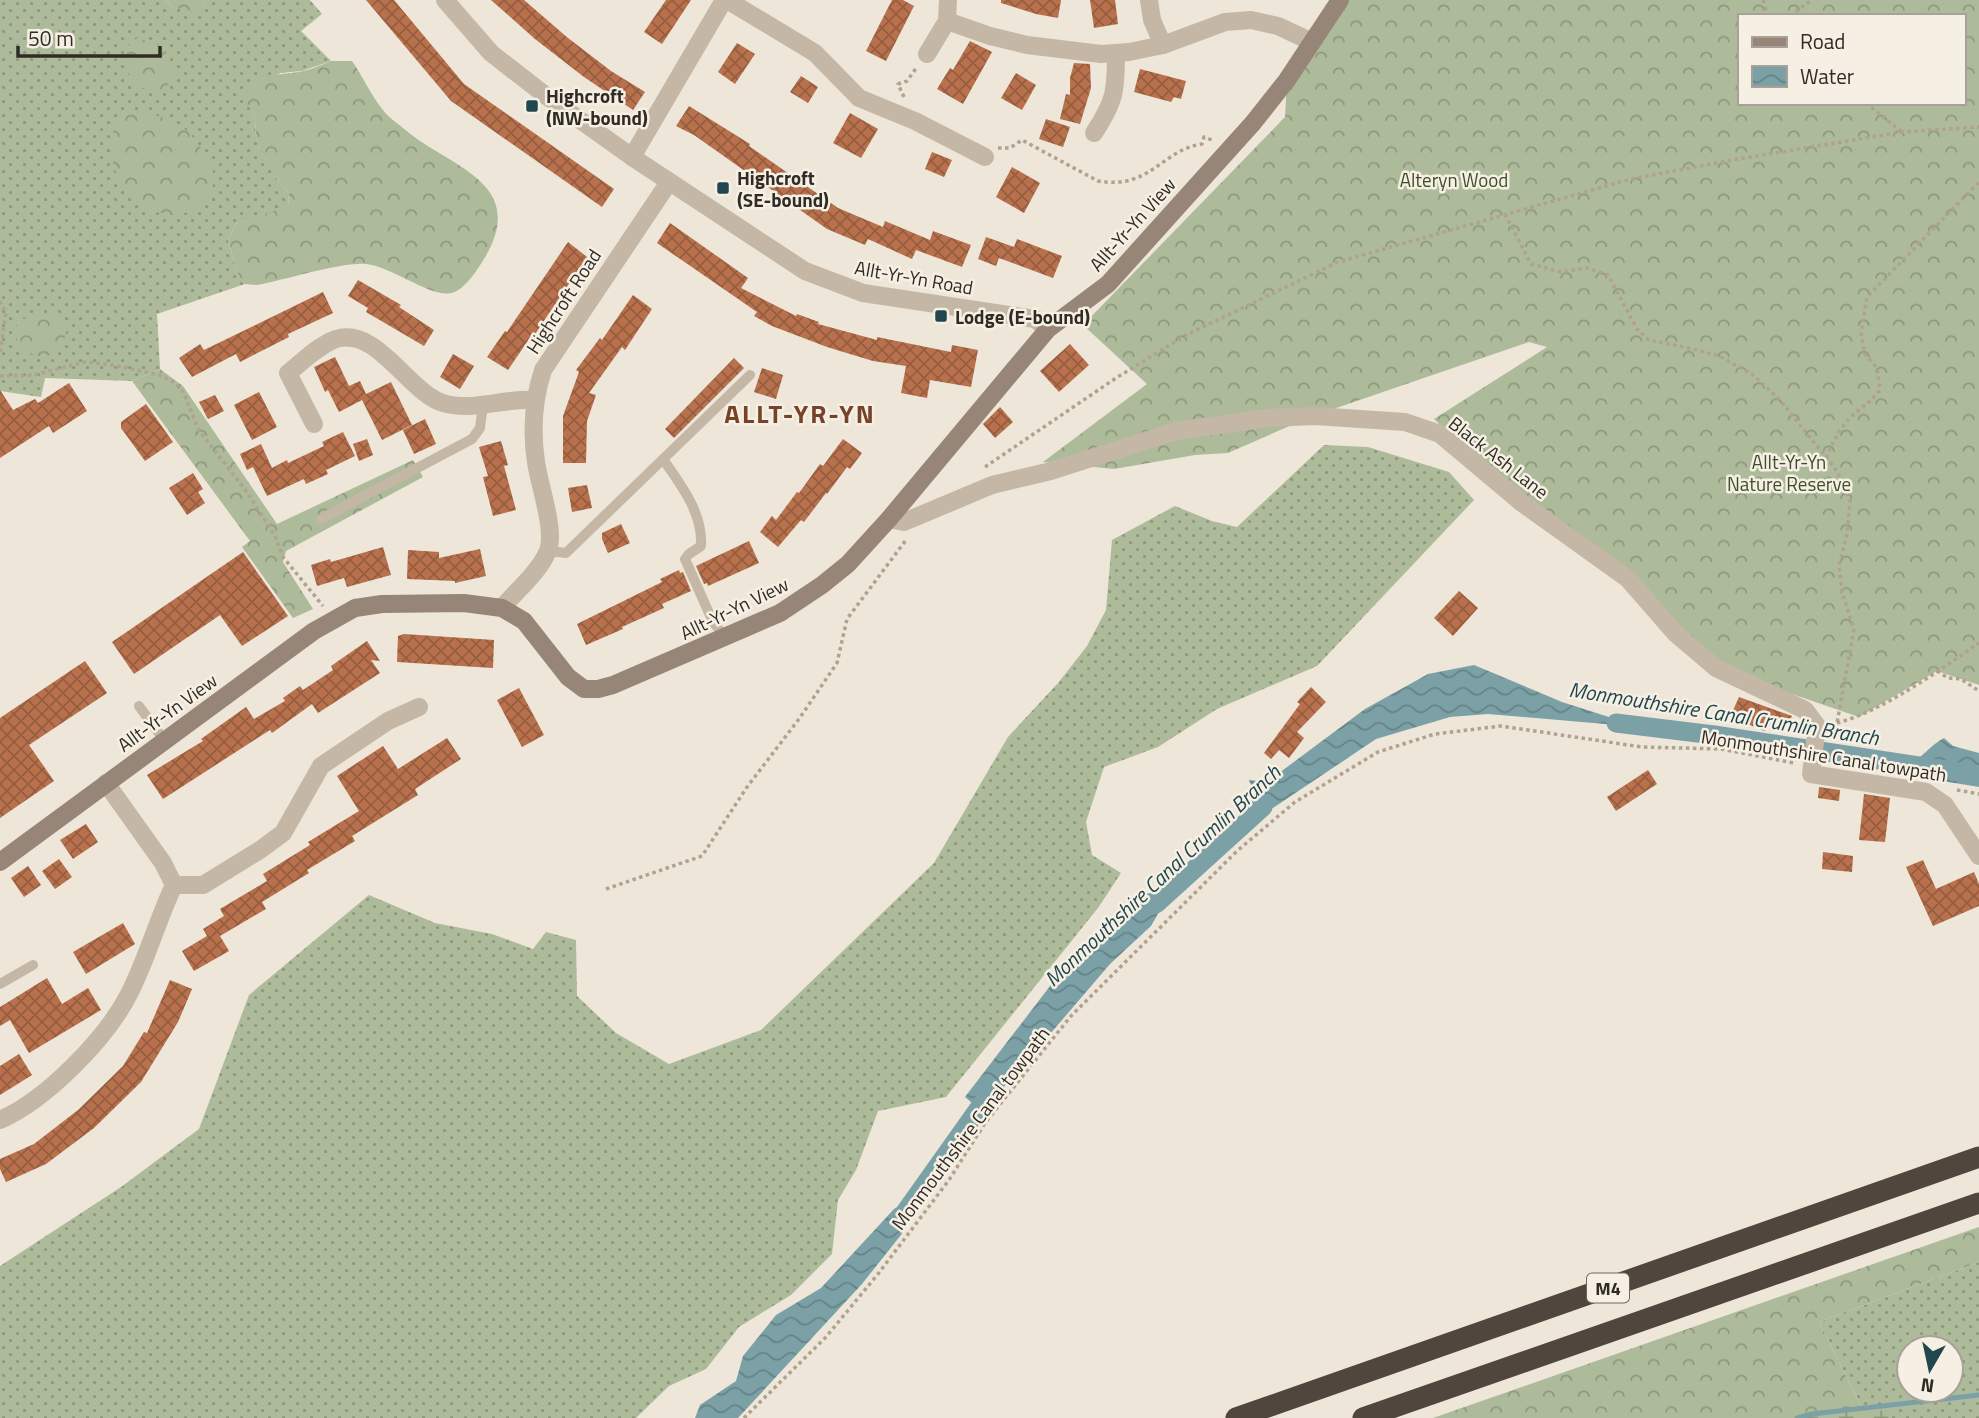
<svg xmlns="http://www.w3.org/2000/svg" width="1979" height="1418" font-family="'Titillium Web',sans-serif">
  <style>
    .grass { fill: url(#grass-dots); fill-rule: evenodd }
    .forest { fill: url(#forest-crowns); fill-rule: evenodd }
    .wetland { fill: url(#wetland-marsh) }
    .water { fill: url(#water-waves) }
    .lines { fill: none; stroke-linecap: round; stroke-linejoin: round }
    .stream { stroke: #7ba1a7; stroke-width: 5 }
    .canal { stroke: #7ba1a7; stroke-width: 19 }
    .building { fill: url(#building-cross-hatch) }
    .path { stroke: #b0a190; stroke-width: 3.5; stroke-dasharray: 3.5 3.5; stroke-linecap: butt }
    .lane { stroke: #c4b7a6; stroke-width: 10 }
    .street { stroke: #c4b7a6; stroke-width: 18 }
    .secondary { stroke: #978678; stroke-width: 18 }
    .highway { stroke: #51463e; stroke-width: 21 }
    .poi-dot { fill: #20464e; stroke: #f6f0e4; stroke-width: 2.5 }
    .labels { text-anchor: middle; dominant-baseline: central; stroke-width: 5; stroke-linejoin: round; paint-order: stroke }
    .shield { fill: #f6f0e4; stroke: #6c665f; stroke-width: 2 }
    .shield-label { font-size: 18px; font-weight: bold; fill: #312b26 }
    .poi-label { font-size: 19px; font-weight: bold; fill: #312b26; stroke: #f6f0e4; text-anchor: start }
    .park-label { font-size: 19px; fill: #3e4d2c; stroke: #f6f0e4 }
    .street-label { font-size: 19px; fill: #312b26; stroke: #f6f0e4 }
    .water-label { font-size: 21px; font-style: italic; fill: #20464e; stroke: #f6f0e4 }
    .district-label { font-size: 26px; font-weight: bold; letter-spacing: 2px; fill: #774328; stroke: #f6f0e4 }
  </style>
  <defs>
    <pattern id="grass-dots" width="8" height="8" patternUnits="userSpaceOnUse" patternTransform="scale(1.75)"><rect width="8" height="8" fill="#adbb9a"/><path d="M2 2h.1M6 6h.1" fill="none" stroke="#8d987d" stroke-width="1.8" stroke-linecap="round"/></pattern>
    <pattern id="forest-crowns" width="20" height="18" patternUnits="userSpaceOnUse" patternTransform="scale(1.75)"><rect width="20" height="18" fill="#adbb9a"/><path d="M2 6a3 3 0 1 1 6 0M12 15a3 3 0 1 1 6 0" fill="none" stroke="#8d987d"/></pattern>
    <pattern id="wetland-marsh" width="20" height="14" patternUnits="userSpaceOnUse" patternTransform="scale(1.75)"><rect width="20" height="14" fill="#adbb9a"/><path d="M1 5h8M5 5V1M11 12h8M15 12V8" fill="none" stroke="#8d987d"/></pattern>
    <pattern id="water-waves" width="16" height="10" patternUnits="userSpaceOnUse" patternTransform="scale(1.75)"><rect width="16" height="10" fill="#7ba1a7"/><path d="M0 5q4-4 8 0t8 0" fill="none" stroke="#658388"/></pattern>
    <pattern id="building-cross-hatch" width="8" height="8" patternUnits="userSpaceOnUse" patternTransform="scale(1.75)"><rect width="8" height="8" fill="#b8714c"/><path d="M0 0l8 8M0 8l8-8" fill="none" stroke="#965d3f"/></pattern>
  </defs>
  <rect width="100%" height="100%" fill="#eee6d8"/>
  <!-- grass -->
  <g class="grass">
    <path d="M0 0H165L173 7 204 5 205 0H310L322 14 301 31 331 61 302 71 280 73 245 94 255 120 256 138 275 177 289 193 288 207 236 224 228 240 238 275 245 284 157 314 160 369 132 381 45 378 41 397 0 391Z"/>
    <path d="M1324 445 1368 447 1449 472 1474 500 1317 666 1217 709 1158 747 1104 767 1086 822 1092 855 1121 873 1098 908 946 1097 878 1111 856 1170 838 1200 832 1254 791 1295 739 1327 706 1369 669 1386 636 1418H0V1266L121 1187 199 1129 249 995 369 895 435 923 492 934 533 949 546 932 576 940 577 996 616 1033 669 1064 761 1030 934 863 1008 737 1059 682 1087 646 1106 610 1112 540 1175 506 1212 521 1237 527Z"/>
    <path d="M1979 1262V1418H1892L1891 1405 1862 1408 1819 1322ZM1909 1348H1951V1390H1909Z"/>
  </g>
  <!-- forest -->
  <g class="forest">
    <path d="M165 0H205L204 5 194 12 173 7Z"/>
    <path d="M1340 0H1979V685L1937 671 1859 717 1716 668 1628 579 1522 503 1434 419 1547 347 1529 342 1310 417 1228 453 1195 455 1114 469 1043 462 1147 384 1083 325 1285 117 1287 80ZM1739 16H1963V103H1739Z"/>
    <path d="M137 38C163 44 169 50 175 75 172 79 168 86 164 88 144 101 117 69 126 50 127 45 134 41 137 38Z"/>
    <path d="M331 61H352C362 75 372 97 383 110 388 117 396 122 403 128 447 167 531 181 484 259 477 270 465 290 451 293 431 298 391 266 366 264 340 262 286 280 257 285L245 284 238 275 228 240 236 224 288 206 289 193 275 177 264 158 256 138 255 120 244 94C264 71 272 76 299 72 310 70 321 65 331 61Z"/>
    <path d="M136 110C151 114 170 118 182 127 194 135 208 157 213 171 216 182 210 204 199 209 184 216 154 215 140 207 129 201 120 184 116 172 108 151 109 130 123 112Z"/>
    <path d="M45 314 61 318 67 328C65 337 63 348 56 353 51 356 44 356 39 356 19 352 12 339 18 320Z"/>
    <path d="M160 369 183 386 277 524 413 460 423 477 286 551 283 562 313 609 293 618 242 547 250 541 132 381Z"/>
    <path d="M1979 1227V1262L1819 1322 1862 1408 1812 1414 1797 1418H1433Z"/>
  </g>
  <!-- wetland -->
  <path class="wetland" d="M1892 1405V1418H1797L1812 1414Z"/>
  <!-- water -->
  <g class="water">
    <path d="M1474 665 1562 702 1640 727 1488 714 1450 717 1376 739 1273 808 1245 823V809L1255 795 1249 780 1266 782 1275 776 1365 709 1428 674Z"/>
    <path d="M1944 738 1953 746 1979 753V787L1936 780 1908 764C1923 758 1930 745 1944 738Z"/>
    <path d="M1174 886 1151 926 1110 964 1009 1082 975 1114 971 1102 965 1097 1070 960 1136 897Z"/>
    <path d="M918 1195 915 1213 901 1235 862 1284 738 1418H695L700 1405 736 1381 743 1356 776 1315 821 1288 894 1209Z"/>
  </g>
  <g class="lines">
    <!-- stream -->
    <path class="stream" d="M1797 1418 1812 1414 1979 1395"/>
    <!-- canal -->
    <g class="canal">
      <path d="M1616 723 1714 735 1979 775"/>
      <path d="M1156 904 1263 807"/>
      <path d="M903 1215 989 1094"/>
    </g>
  </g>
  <!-- building -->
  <g class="building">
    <path d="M366 0H394L464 84 614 189 602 207 451 101Z"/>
    <path d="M491 0H524L568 38 611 71 645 92 633 110 584 77 535 39Z"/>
    <path d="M666 0H691L662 44 644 32Z"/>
    <path d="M892 0H903L914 6 886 61 866 51Z"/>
    <path d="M1001 0H1061L1058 18 1036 14 1001 3Z"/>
    <path d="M1090 0H1115L1118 24 1094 28Z"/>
    <path d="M970 41 992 52 963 104 937 89 950 68 953 70Z"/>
    <path d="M737 43 755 54 735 84 718 72Z"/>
    <path d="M1074 63 1090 64 1091 88 1080 124 1060 119 1066 94 1070 95V78Z"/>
    <path d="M1140 69 1186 81 1181 99 1174 97 1171 102 1134 92Z"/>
    <path d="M1016 73 1036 85 1022 110 1001 98Z"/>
    <path d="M801 76 818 87 808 103 790 92Z"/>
    <path d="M689 106 750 144 749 146 838 208 883 227 885 221 930 240 933 231 971 245 962 267 916 250 912 259 868 239 865 245 827 229 694 135 676 126Z"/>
    <path d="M850 113 878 129 861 158 833 143Z"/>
    <path d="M1046 119 1070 127 1063 147 1039 139Z"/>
    <path d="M932 152 952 160 944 177 925 169Z"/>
    <path d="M1012 167 1040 183 1024 213 996 197Z"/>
    <path d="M670 223 748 278 741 288 796 316 797 314 819 322 818 324 877 340V337L951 352 952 345 978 350 971 387 930 380 927 398 901 393 906 366 873 361 827 347 772 326 754 316 757 312 657 243Z"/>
    <path d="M986 237 1014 247 1017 239 1062 256 1053 278 999 258 996 266 978 259Z"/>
    <path d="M568 242 587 257 531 340 529 339 508 370 487 357 505 331 507 332Z"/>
    <path d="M358 280 401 305 399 307 434 330 424 346 366 312 368 308 348 296Z"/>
    <path d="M323 292 333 313 288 334 289 337 240 362 236 354 192 377 179 358 200 344 204 350Z"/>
    <path d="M633 295 652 309 625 350 622 347 589 393 596 395 587 421 586 463H563V416L579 372 576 370 600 338 602 340Z"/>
    <path d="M1070 344 1089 365 1059 392 1040 371Z"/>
    <path d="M453 354 474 366 460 389 440 377Z"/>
    <path d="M335 357 349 386 360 381 366 394 391 382 412 425 382 440 362 400 339 412 328 390 325 392 314 367Z"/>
    <path d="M734 358 744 368 674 438 665 429Z"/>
    <path d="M762 368 783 375 776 399 754 392Z"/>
    <path d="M69 383 87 411 53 433 49 426 0 458V390L13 410 35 399 38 403Z"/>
    <path d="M259 392 277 427 252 440 234 405Z"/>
    <path d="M215 395 224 411 208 419 199 402Z"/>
    <path d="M146 404 173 442 145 461 121 428V422Z"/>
    <path d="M1000 407 1013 422 995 438 983 424Z"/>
    <path d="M425 419 436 444 414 454 403 430Z"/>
    <path d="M343 432 355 456 326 470 328 474 306 484 304 479 267 496 253 467 247 470 240 454 261 444 272 468 287 460 288 463 324 446 322 442Z"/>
    <path d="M367 439 373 455 359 461 353 444Z"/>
    <path d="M843 439 862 453 850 469 847 467 827 494 826 493 804 522 801 520 778 547 760 532 772 516 776 520 797 492 799 493 820 464 823 466Z"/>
    <path d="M501 441 508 465 504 466 516 510 493 516 483 477 488 476 479 447Z"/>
    <path d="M193 473 203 489 198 492 205 503 187 515 169 488Z"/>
    <path d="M587 485 592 508 572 512 568 488Z"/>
    <path d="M621 524 630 543 608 553 602 539V533Z"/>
    <path d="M749 541 759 563 708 586 707 583 704 584 696 566Z"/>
    <path d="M383 547 391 575 347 587 344 578 317 586 311 565 330 559 331 562Z"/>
    <path d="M480 549 486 576 455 583V581L407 579 408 550 439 552V558Z"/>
    <path d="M243 552 288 616 242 646 220 615 134 674 112 642Z"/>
    <path d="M679 570 680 573 683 572 691 591 662 604 664 608 622 627 623 629 586 645 577 624 662 582 660 579Z"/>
    <path d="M1459 591 1478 608 1453 636 1434 618Z"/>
    <path d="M404 634 494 640 493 668 397 662 398 636Z"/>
    <path d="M367 641 380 661 371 660 380 673 318 713 312 704 272 733 270 730 163 799 147 775 203 741 201 739 246 707 254 719 285 701 283 698 300 686 303 690 333 670 331 666Z"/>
    <path d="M85 661 107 693 29 745 54 781 0 818V718Z"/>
    <path d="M1311 687 1326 702 1297 732 1304 738 1289 758 1279 750 1271 759 1264 753 1300 704 1297 702Z"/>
    <path d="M519 688 544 735 522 747 497 700Z"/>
    <path d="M1739 697 1792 716 1785 732 1767 725 1765 731 1730 717Z"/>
    <path d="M447 738 461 759 415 789 418 795 352 836 355 841 307 870 309 873 262 902 266 909 220 936 229 951 194 971 182 951 207 936 203 929 224 916 220 909 267 881 263 874 310 845 308 842 359 811 337 776 383 746 398 769Z"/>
    <path d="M1648 770 1657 784 1616 811 1607 797Z"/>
    <path d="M1819 787 1840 790 1839 801 1818 798Z"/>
    <path d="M1864 794 1890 798 1885 842 1859 840Z"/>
    <path d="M86 824 98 842 73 859 60 840Z"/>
    <path d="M1823 852 1853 856 1852 872 1822 869Z"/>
    <path d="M59 859 72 877 55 889 42 871Z"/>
    <path d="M1923 860 1936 889 1974 872 1979 884V906L1933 926 1906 867Z"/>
    <path d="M28 866 41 885 24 897 11 878Z"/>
    <path d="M123 923 135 944 86 974 73 952Z"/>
    <path d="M47 978 62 1004 88 988 101 1010 29 1053 10 1020 0 1026V1007Z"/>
    <path d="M170 980 192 989 178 1022 141 1082 94 1128 46 1164 6 1182 0 1169V1159L34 1144 78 1110 123 1066 144 1032 147 1033Z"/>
    <path d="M19 1054 32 1075 0 1095V1066Z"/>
  </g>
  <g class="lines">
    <!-- path -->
    <g class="path">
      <path d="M1763 0 1768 16"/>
      <path d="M1790 16 1812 0"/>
      <path d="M904 97 898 84 907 81 917 67"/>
      <path d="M1866 103 1902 132"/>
      <path d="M998 148H1010L1022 140 1098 181C1151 190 1161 150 1202 144L1204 137 1212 140"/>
      <path d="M1505 214 1531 264 1561 272 1587 268 1608 275 1637 329 1649 340 1693 349 1719 356 1752 374 1780 400 1837 471 1850 501 1847 534 1839 565 1842 592 1854 629 1837 723"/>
      <path d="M0 301 6 313 0 353"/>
      <path d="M0 376 33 375 85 362 113 365 159 375 174 382 184 393 198 429 247 492 275 536 283 557 323 606"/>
      <path d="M1826 458C1832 443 1839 430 1850 418 1860 408 1872 401 1880 390L1877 368 1865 354 1861 334 1867 297 1979 182"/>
      <path d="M985 467 1116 378 1186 335 1338 262 1631 179 1738 159 1902 132 1979 127"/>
      <path d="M1937 671 1948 678 1961 679 1979 691"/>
      <path d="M1837 723C1885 710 1938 671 1979 643"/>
      <path d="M1957 790 1979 794"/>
      <path d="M606 889 702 856 747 787 799 719 837 663 847 619 906 540"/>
      <path d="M744 1418 826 1337 878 1274 949 1180 985 1123 1071 1016 1237 851 1295 802 1378 752 1435 734 1501 726 1642 747 1721 749 1794 763"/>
    </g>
    <!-- lane -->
    <g class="lane">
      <path d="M663 459C681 485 703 513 701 546L689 554 685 559 713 622 725 637"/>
      <path d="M321 519 472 439 480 428 483 404"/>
      <path d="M549 551 566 553 750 375"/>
      <path d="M139 706 164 740"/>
      <path d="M0 984 33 965"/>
    </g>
    <!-- street -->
    <g class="street">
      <path d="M445 0 491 53 545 95 632 157 805 271 863 293 1035 319 1048 329"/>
      <path d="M727 0 815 53 859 98 915 121 985 157"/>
      <path d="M948 0 947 21 990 36 1027 45 1101 54 1129 52 1163 45 1225 22 1251 20 1278 26 1312 42"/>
      <path d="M1149 0 1152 20 1163 45"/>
      <path d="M927 54 947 21"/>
      <path d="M1094 133C1115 101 1116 91 1116 53"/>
      <path d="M632 157 724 0"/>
      <path d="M314 424 288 373C302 362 319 345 336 339 377 326 408 392 443 403 472 412 504 398 534 400"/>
      <path d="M889 519 904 522 992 485 1051 471 1176 431 1267 418 1315 416 1405 422 1440 434 1522 503 1628 579 1676 634 1716 668 1805 710 1817 726 1811 774 1926 792 1945 805 1979 856"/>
      <path d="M502 608C516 591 538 573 547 553 557 533 539 485 536 462 531 429 533 401 543 370L669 182"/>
      <path d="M174 885H203L260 850 283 833 321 766 388 721 419 707"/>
      <path d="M0 1120C46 1100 106 1039 129 994 147 959 157 921 174 885L163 863 106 783"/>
    </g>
    <!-- secondary -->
    <path class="secondary" d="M0 862 314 631 355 608 382 604 464 603 502 608 524 621 568 677 584 689H598L613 685 780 613 822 585 848 564 889 519 1048 329 1108 284 1253 123 1287 80 1340 0"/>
    <!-- highway -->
    <g class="highway">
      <path d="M1236 1418 1979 1157"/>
      <path d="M1363 1418 1979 1203"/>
    </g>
  </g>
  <!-- markers -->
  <g class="poi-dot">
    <rect x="525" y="99" width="14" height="14" rx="3.5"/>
    <rect x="716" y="181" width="14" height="14" rx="3.5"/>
    <rect x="934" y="309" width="14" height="14" rx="3.5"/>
  </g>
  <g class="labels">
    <!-- shield labels -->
    <rect class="shield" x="1587" y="1273.5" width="42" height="29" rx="5"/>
    <g class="shield-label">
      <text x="1608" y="1288">M4</text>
    </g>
    <!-- poi labels -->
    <g class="poi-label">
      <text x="546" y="95">Highcroft<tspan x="546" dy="22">(NW-bound)</tspan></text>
      <text x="737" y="177">Highcroft<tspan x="737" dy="22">(SE-bound)</tspan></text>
      <text x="955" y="316">Lodge (E-bound)</text>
    </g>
    <!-- park labels -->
    <g class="park-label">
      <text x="1454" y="179">Alteryn Wood</text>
      <text x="1789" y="461">Allt-Yr-Yn<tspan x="1789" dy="22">Nature Reserve</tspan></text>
    </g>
    <!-- street labels -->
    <g class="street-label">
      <text transform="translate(1132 224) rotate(-48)">Allt-Yr-Yn View</text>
      <text transform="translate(914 277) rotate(10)">Allt-Yr-Yn Road</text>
      <text transform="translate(563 301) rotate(-57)">Highcroft Road</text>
      <text transform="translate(1499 457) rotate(38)">Black Ash Lane</text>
      <text transform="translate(734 608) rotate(-26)">Allt-Yr-Yn View</text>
      <text transform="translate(167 712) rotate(-36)">Allt-Yr-Yn View</text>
      <text transform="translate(1824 755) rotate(9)">Monmouthshire Canal towpath</text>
      <text transform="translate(970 1128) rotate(-53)">Monmouthshire Canal towpath</text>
    </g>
    <!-- water labels -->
    <g class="water-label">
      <text transform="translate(1724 713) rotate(9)">Monmouthshire Canal Crumlin Branch</text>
      <text transform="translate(1162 875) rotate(-43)">Monmouthshire Canal Crumlin Branch</text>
    </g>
    <!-- district labels -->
    <g class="district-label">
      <text x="800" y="413">ALLT-YR-YN</text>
    </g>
  </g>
  <!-- legend -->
  <rect x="1738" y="14" width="228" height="91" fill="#f6f0e4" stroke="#a7a198" stroke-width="2"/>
  <rect x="1752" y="37" width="35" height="10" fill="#978678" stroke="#a7a198" stroke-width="2"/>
  <text x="1800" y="49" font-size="21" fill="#312b26">Road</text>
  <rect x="1752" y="66" width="35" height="21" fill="url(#water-waves)" stroke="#a7a198" stroke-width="2"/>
  <text x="1800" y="84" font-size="21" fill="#312b26">Water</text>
  <!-- north arrow -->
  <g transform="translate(1930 1369) rotate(189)"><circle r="33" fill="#f6f0e4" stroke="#a7a198" stroke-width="2"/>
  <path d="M0-5L12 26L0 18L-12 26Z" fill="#20464e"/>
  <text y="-10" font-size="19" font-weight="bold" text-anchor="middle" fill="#312b26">N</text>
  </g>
  <!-- scale -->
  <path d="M18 46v10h142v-10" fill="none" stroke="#312b26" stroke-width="3.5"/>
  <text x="28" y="46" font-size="21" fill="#312b26" stroke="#f6f0e4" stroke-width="5" paint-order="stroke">50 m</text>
</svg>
